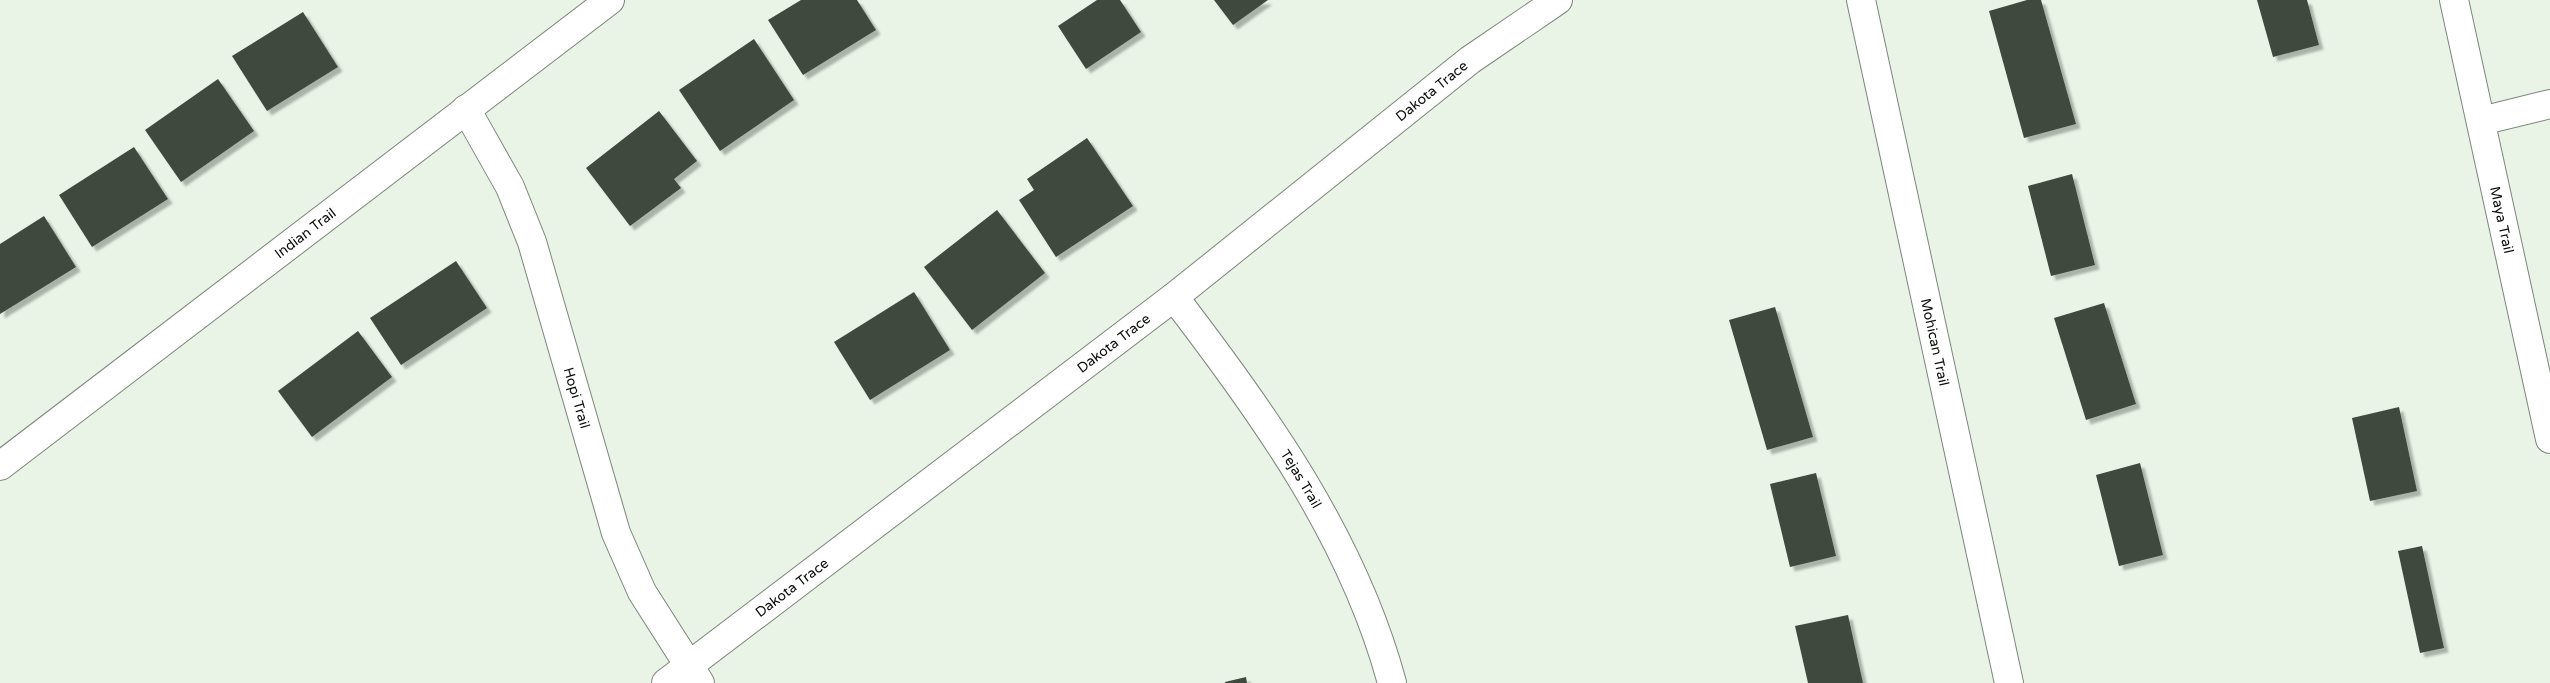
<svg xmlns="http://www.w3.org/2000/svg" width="2550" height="683" font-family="'Varela Round',sans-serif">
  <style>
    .building { fill: #3f483e; filter: url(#shadow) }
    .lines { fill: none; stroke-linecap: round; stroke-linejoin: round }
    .minor-casing { stroke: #7b867a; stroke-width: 30 }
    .tertiary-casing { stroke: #7b867a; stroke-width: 30 }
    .minor { stroke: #fff; stroke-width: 28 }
    .tertiary { stroke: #fff; stroke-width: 28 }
    .labels { text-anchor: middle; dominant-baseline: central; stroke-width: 5; stroke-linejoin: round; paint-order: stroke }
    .street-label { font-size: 14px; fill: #090d09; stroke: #fcfefc }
  </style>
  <defs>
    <filter id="shadow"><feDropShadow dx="4.5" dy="4.5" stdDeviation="1" flood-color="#0004"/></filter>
  </defs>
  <rect width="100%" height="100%" fill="#e9f4e7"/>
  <!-- building -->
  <g class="building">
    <path d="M801 0H857L876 30 803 75 768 20Z"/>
    <path d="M1097 0H1120L1141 32 1086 69 1058 26Z"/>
    <path d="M1214 0H1268L1233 25Z"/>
    <path d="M2027 0H2041L2076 124 2024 138 1989 11Z"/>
    <path d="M2257 0H2307L2319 45 2273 57Z"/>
    <path d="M303 12 338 67 267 111 232 56Z"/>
    <path d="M754 39 794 100 720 151 679 90Z"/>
    <path d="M218 79 254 131 181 182 145 130Z"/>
    <path d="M659 111 697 161 674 179 681 188 630 226 586 168Z"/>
    <path d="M1087 138 1133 206 1056 257 1019 200 1034 190 1027 179Z"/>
    <path d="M134 147 168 199 92 247 59 195Z"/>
    <path d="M2072 174 2095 265 2051 276 2028 186Z"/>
    <path d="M997 210 1045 273 972 330 924 267Z"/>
    <path d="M44 216 76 267 0 314V244Z"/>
    <path d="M456 261 487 308 401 365 370 318Z"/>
    <path d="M914 292 950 350 870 400 834 342Z"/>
    <path d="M2104 303 2136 404 2086 420 2054 318Z"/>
    <path d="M1775 307 1813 437 1767 450 1729 320Z"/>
    <path d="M358 331 392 377 312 437 278 391Z"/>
    <path d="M2399 407 2417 491 2370 501 2352 418Z"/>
    <path d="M2140 463 2163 555 2119 566 2096 475Z"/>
    <path d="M1816 473 1836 556 1790 567 1770 484Z"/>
    <path d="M2422 546 2444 648 2420 653 2398 551Z"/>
    <path d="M1848 615 1863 683H1808L1795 626Z"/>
    <path d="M1246 677 1247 683H1225V682Z"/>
  </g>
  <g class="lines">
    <!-- minor casing -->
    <g class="minor-casing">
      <g id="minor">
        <path id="s1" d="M1861 0 2009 683"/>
        <path id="s2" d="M2454 0 2550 439"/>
        <path id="s3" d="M466 109 510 187 532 242 616 533 642 592 700 683"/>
        <path d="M2481 121 2550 104"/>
        <path id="s4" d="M1174 297C1264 414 1353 538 1392 683"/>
        <path id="s5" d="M666 683 1174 297 1470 60 1558 0"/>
      </g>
    </g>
    <!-- tertiary casing -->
    <g class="tertiary-casing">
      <g id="tertiary">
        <path id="s6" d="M0 466 610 0"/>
      </g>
    </g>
    <!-- minor -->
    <use href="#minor" class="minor"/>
    <!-- tertiary -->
    <use href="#tertiary" class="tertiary"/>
  </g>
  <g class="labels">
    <!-- street labels -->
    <g class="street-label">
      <text stroke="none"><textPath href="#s5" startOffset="968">Dakota Trace</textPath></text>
      <text stroke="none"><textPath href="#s2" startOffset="225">Maya Trail</textPath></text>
      <text stroke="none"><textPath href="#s6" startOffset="384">Indian Trail</textPath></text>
      <text stroke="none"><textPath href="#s1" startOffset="350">Mohican Trail</textPath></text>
      <text stroke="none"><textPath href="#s5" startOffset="562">Dakota Trace</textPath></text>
      <text stroke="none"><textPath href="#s3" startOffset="311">Hopi Trail</textPath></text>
      <text stroke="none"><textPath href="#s4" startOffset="222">Tejas Trail</textPath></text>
      <text stroke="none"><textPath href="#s5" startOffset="158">Dakota Trace</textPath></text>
    </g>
  </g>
</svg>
